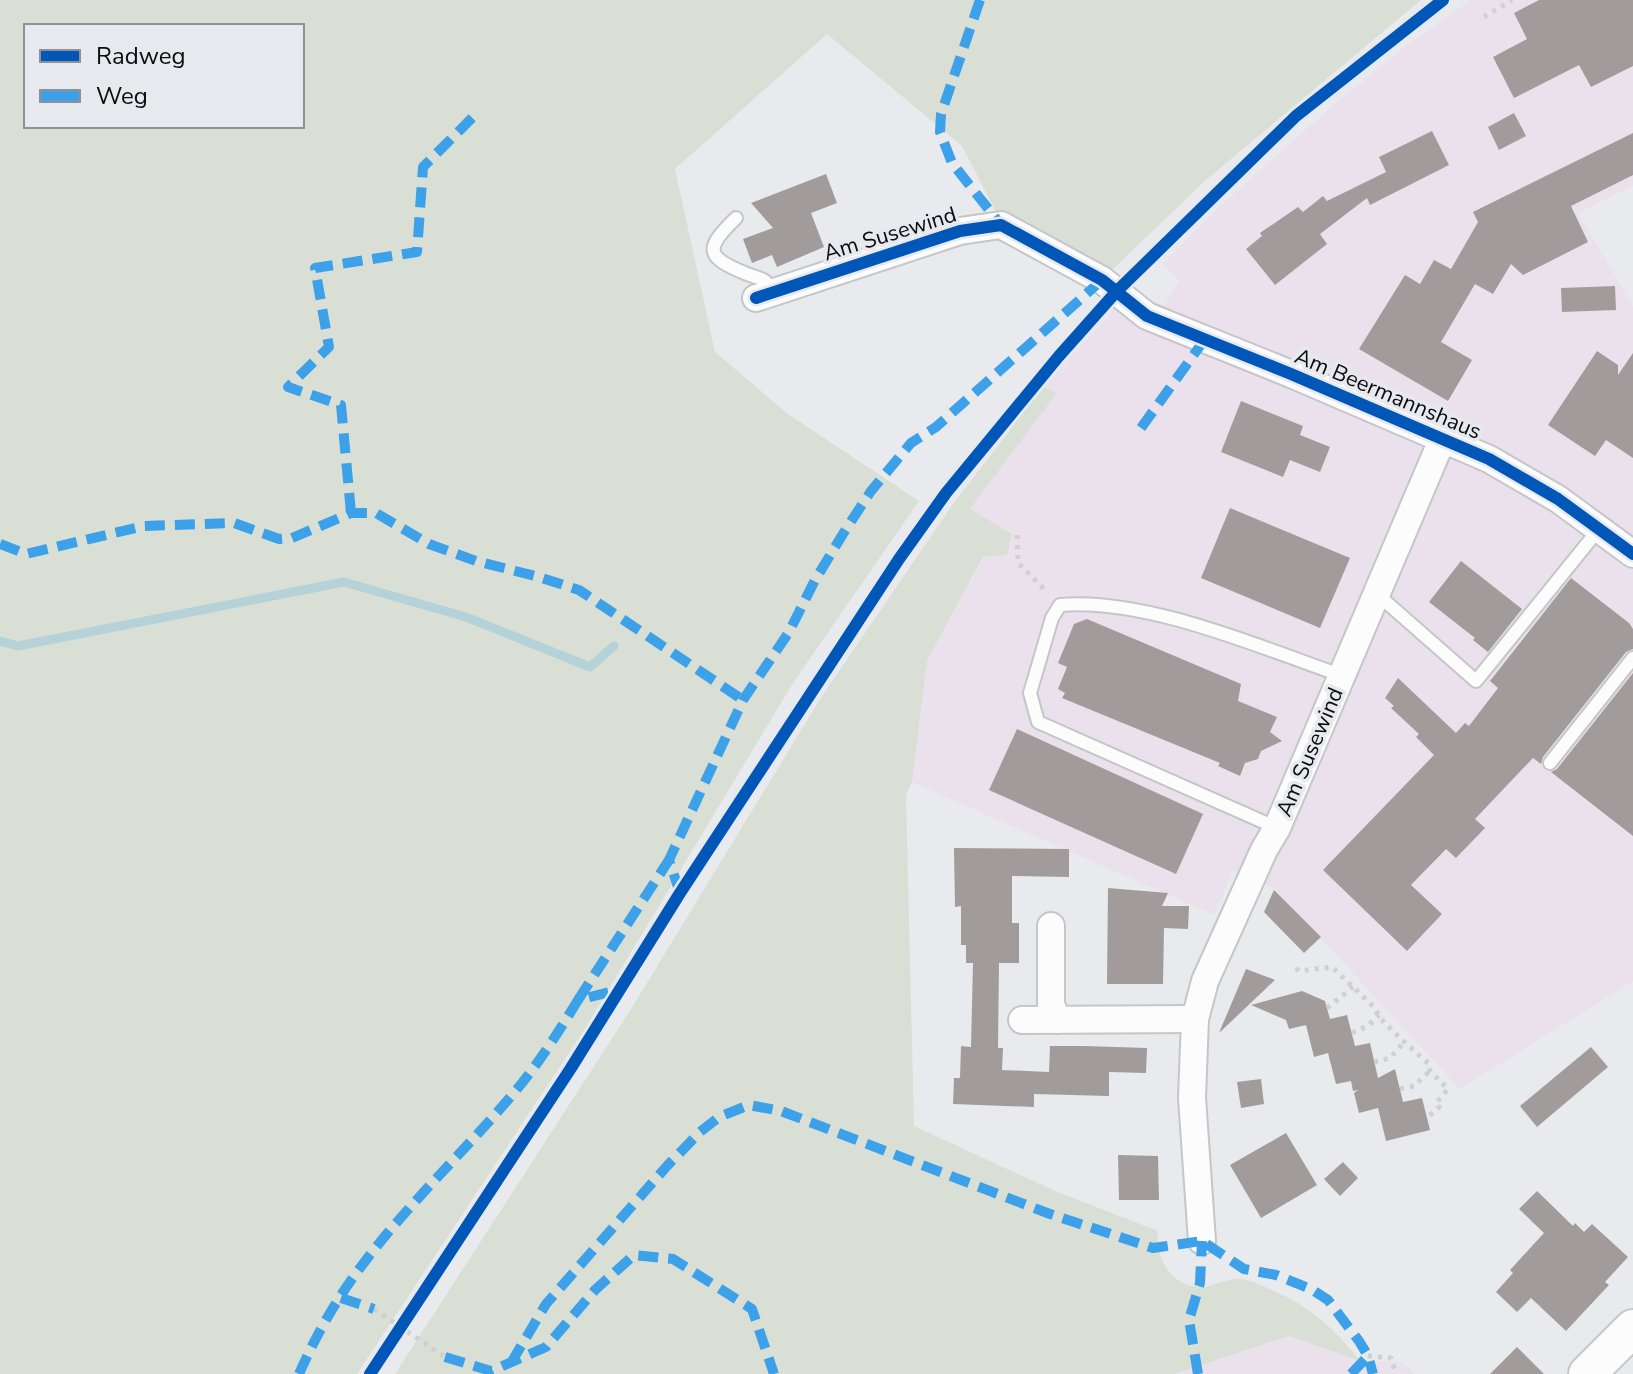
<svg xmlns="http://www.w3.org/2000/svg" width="1633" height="1374" font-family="'Nunito Sans',sans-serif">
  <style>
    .industrial { fill: #eae1ec }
    .green { fill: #dadfd6; fill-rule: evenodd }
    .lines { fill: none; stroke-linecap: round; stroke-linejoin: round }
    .stream { stroke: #b6d2d9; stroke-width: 9 }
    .building { fill: #a19c9b }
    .lane-casing { stroke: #c5c6c8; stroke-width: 16 }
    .street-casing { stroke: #c5c6c8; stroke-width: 30 }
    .secondary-casing { stroke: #c5c6c8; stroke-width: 40 }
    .path { stroke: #d0d0d1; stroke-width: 5; stroke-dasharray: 4 6; stroke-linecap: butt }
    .lane { stroke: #fcfcfc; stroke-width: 12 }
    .street { stroke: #fcfcfc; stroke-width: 26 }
    .secondary { stroke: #fcfcfc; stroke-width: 36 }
    .quiet { stroke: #3ca1e9; stroke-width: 10; stroke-dasharray: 20 10; stroke-linecap: butt }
    .cycleway-casing { stroke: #e8e9ee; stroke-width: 17 }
    .cycleway { stroke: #0057b8; stroke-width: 12 }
    .labels { text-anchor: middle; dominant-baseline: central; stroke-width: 7; stroke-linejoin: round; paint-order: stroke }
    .street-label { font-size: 22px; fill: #0c0c0d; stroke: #e8e9ee }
  </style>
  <rect width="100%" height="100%" fill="#e9eaed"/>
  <!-- industrial -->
  <g class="industrial">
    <path d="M1471 0H1633V185L1578 213 1633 306V981L1460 1089 1274 888 1232 872 1214 915 912 782 927 661 984 557 1007 555 1012 535 969 509 1056 394 1043 387 1130 293 1164 305 1180 281 1163 264 1218 208 1330 108 1405 47Z"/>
    <path d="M1289 1336 1360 1361 1402 1362 1415 1374H1174Z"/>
  </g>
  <!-- green -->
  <g class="green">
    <path d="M0 0H1421L1207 179 1112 270H1100L997 214 962 146 827 34 675 169 715 352 788 414 919 501 793 683 586 1027 357 1374H0ZM26 26H302V126H26Z"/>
    <path d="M1043 387 1057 393 970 509 1012 534 1007 555 983 557 927 661 912 782 906 795 914 1126 1053 1190 1158 1231C1155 1258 1172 1288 1202 1287 1214 1286 1227 1278 1239 1279 1249 1279 1265 1287 1274 1291 1310 1306 1337 1331 1360 1361L1289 1336 1174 1374H395L631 1009 822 696 953 504Z"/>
  </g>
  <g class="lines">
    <!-- stream -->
    <path class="stream" d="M0 641 18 646 344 582 466 617 590 667 614 646"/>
  </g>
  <!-- building -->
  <g class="building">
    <path d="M1539 0H1633V66L1591 87 1579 65 1514 98 1493 57 1527 39 1514 13Z"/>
    <path d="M1514 113 1526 136 1499 150 1488 127Z"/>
    <path d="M1432 131 1449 165 1370 205 1367 198 1320 234 1327 244 1275 285 1246 249 1262 236 1260 233 1298 207 1303 212 1323 196 1327 201 1386 172 1379 157Z"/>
    <path d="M1633 133V175L1571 206 1588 242 1523 275 1511 264 1493 294 1475 284 1441 342 1472 360 1448 401 1359 349 1405 275 1420 284 1434 260 1451 269 1478 222 1473 212Z"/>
    <path d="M826 174 837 203 811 213 824 247 777 267 772 255 752 263 743 239 773 228 751 203Z"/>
    <path d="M1615 286 1616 310 1562 312 1561 288Z"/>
    <path d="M1597 351 1618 365V375L1633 353V458L1606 440 1595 456 1548 425Z"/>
    <path d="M1241 401 1303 426 1300 435 1330 447 1320 472 1290 460 1283 477 1221 452Z"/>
    <path d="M1230 508 1350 558 1320 628 1201 578Z"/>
    <path d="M1461 561 1522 609 1488 652 1473 640 1475 638 1429 602Z"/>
    <path d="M1571 578 1629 623 1633 629V649L1626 652 1543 757 1541 764 1533 758 1475 819 1485 828 1456 858 1446 849 1411 885 1442 914 1407 951 1323 870 1434 755 1416 737 1419 734 1391 708 1394 706 1385 698 1398 678 1456 733 1465 723 1469 726 1498 688 1490 681Z"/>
    <path d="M1087 619 1241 684 1238 701 1277 717 1270 732 1282 741 1261 751 1258 759 1245 763 1240 776 1218 766 1220 763 1062 698 1065 693 1058 689 1067 667 1058 663 1074 624Z"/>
    <path d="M1633 673V836L1551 772 1557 769Z"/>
    <path d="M1017 729 1203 814 1176 874 989 790Z"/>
    <path d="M954 848 1069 849V877L1012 876V923H1019V963H999L998 1048H1003L1002 1070 1049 1072 1050 1046H1083L1147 1048 1146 1073 1109 1072V1096L1034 1094V1107L953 1104 954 1078H960L961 1046 971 1047 973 963H966V945H961V906L955 907Z"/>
    <path d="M1108 888 1168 893 1162 906H1189L1188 929 1164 928 1163 984H1107Z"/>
    <path d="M1274 890 1321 937 1304 953 1264 912Z"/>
    <path d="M1246 969 1275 980 1219 1033Z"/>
    <path d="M1302 991 1325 1001 1330 1019 1347 1015 1355 1046 1370 1043 1378 1078 1395 1069 1403 1102 1422 1098 1430 1130 1386 1141 1378 1108 1359 1113 1354 1093 1358 1090 1353 1091 1351 1081 1336 1084 1328 1053 1314 1057 1306 1025 1289 1029 1286 1020 1251 1005Z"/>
    <path d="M1591 1047 1608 1067 1537 1127 1520 1106Z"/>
    <path d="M1261 1079 1264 1104 1241 1108 1237 1082Z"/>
    <path d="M1286 1133 1317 1185 1261 1218 1230 1165Z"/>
    <path d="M1118 1155 1158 1156 1159 1200H1119Z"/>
    <path d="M1343 1162 1358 1178 1340 1196 1324 1179Z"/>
    <path d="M1537 1191 1573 1226 1575 1223 1584 1232 1592 1224 1628 1257 1605 1282 1609 1285 1566 1331 1531 1298 1517 1312 1496 1292 1513 1273 1510 1270 1544 1233 1519 1209Z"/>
    <path d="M1517 1347 1544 1374H1490Z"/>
  </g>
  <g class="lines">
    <!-- lane casing -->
    <g class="lane-casing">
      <g id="lane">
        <path d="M736 218C704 249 705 257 747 274 752 276 761 278 765 281 768 284 769 289 772 293"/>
        <path d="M1377 594 1476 681 1599 529"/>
        <path d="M1550 763 1633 658"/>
        <path d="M1277 828 1038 722 1030 693 1052 618 1060 605C1145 597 1262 648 1343 676"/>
      </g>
    </g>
    <!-- street casing -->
    <g class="street-casing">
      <g id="street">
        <path d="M756 298 960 231 1001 225 1102 280 1147 316 1291 374 1489 459 1558 499 1633 554"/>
        <path d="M1051 926V1004L1057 1020"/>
        <path d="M1022 1020 1195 1019"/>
        <path d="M1202 1241 1192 1098 1195 1019 1205 981 1264 850 1277 828 1442 440"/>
      </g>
    </g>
    <!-- secondary casing -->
    <g class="secondary-casing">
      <path id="secondary" d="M1587 1374 1633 1328"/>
    </g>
    <!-- path -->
    <g class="path">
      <path d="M1484 17 1512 0"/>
      <path d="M1017 535 1018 563 1048 593"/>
      <path d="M1296 968 1299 971 1332 967 1374 1007 1380 1018 1399 1037 1430 1065V1071L1448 1089 1436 1103 1439 1107 1427 1118"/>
      <path d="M1327 1008 1353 987"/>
      <path d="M1352 1033 1368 1026 1379 1015"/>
      <path d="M1374 1062 1390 1058 1404 1042"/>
      <path d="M1400 1089 1414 1086 1430 1071"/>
      <path d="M374 1309 445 1357"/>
      <path d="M1368 1356 1391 1358 1396 1374"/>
    </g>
    <!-- lane -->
    <use href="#lane" class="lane"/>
    <!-- street -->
    <use href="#street" class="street"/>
    <!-- secondary -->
    <use href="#secondary" class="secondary"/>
    <!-- quiet -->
    <g class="quiet">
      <path d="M980 0 941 114 940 132 952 163 1001 225"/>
      <path d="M1141 428 1205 339"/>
      <path d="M351 513 341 405 288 387 329 347 315 268 417 252 423 167 477 113"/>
      <path d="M0 544 26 554 144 526 234 523 279 539 292 538 351 513H376L429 544 476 561 539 577 579 590 743 700"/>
      <path d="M680 893 669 860 743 700 789 632 815 580 846 529 871 491 911 443 936 427 1102 280"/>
      <path d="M578 1000 669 860"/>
      <path d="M341 1298 374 1309"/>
      <path d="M445 1357 491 1371 546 1347 595 1290 634 1255 673 1259 752 1309 774 1374"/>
      <path d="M511 1363 546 1304 667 1166 700 1132 719 1117 749 1105 781 1111 1050 1214 1153 1248 1202 1241 1244 1269 1276 1275 1311 1289 1328 1300 1359 1341 1368 1356 1373 1374"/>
      <path d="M299 1374C316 1335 337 1298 363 1264 408 1204 464 1152 512 1095 537 1066 558 1033 578 1000L622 989"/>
      <path d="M1198 1374 1189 1320 1200 1283 1202 1241"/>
      <path d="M1351 1374 1368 1356"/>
    </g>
    <!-- cycleway casing -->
    <g class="cycleway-casing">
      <g id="cycleway">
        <path d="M756 298 960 231 1001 225 1102 280 1147 316 1291 374 1489 459 1558 499 1633 554"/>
        <path d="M370 1374 571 1068 680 893 899 559 946 493 1059 356 1116 292 1296 116 1443 0"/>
      </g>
    </g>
    <!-- cycleway -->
    <use href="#cycleway" class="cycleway"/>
  </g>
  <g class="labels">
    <!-- street labels -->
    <g class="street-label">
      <text transform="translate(890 234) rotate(-17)">Am Susewind</text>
      <text transform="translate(1388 394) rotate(23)">Am Beermannshaus</text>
      <text transform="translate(1310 752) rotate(-67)">Am Susewind</text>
    </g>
  </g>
  <!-- legend -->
  <rect x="24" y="24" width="280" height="104" fill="#e8e9ee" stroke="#909194" stroke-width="2"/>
  <rect x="40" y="50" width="40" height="12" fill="#0057b8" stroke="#909194" stroke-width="2"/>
  <text x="96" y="64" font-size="24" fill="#0c0c0d">Radweg</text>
  <rect x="40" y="90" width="40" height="12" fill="#3ca1e9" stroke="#909194" stroke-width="2"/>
  <text x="96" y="104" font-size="24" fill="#0c0c0d">Weg</text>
</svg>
